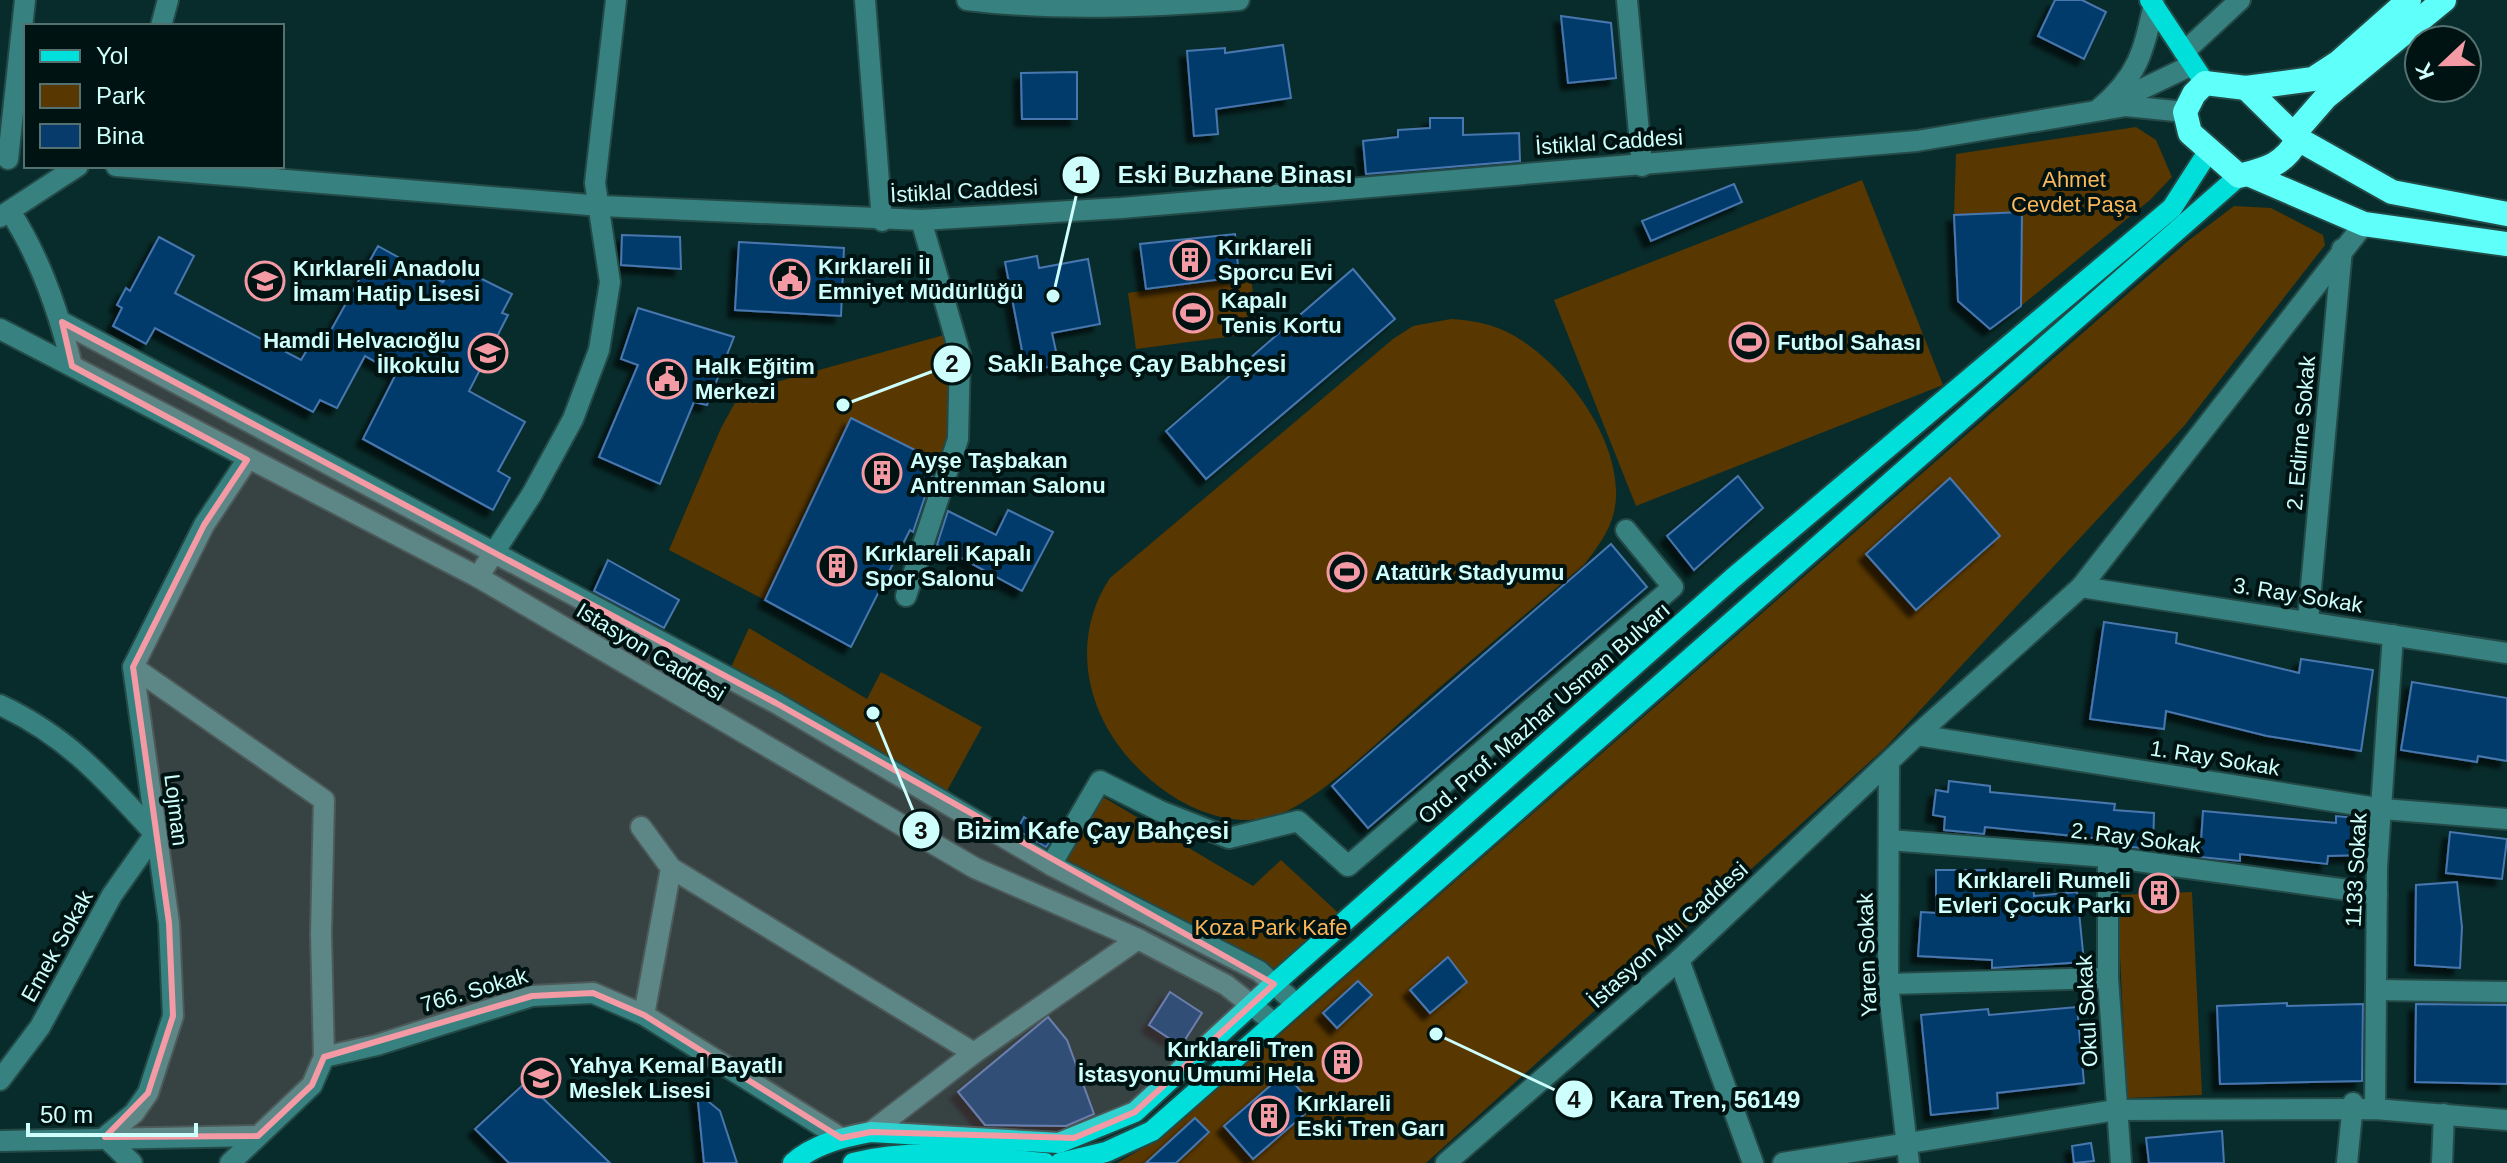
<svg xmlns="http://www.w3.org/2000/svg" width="2507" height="1163" font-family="Arial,sans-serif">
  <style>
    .green { fill: #583700 }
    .building { fill: #063b6c; stroke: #4777ae; stroke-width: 2; filter: url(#shadow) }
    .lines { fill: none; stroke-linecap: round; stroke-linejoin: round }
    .minor-casing { stroke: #244a48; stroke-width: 24 }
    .major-casing { stroke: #244a48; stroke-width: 24 }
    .highway-casing { stroke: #244a48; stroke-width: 28 }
    .minor { stroke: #378280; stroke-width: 20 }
    .major { stroke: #01dfdb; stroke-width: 20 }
    .highway { stroke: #5ffffa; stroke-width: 24 }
    .marked { fill: #f49aa4; fill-opacity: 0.2; stroke: #f49aa4; stroke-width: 6; stroke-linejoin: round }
    .labels { text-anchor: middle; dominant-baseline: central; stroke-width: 8; stroke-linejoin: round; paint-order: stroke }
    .street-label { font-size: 22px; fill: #cefffc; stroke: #001313 }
    .park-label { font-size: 22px; fill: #fcb75a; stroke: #001313 }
    .poi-label { font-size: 22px; font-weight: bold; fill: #cefffc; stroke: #001313; text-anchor: start }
    .leader { fill: none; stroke: #cefffc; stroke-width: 3 }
    .callout-dot { fill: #cefffc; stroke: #001313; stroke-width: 3 }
    .mark-label { font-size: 24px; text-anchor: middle; font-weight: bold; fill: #111 }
    .callout-label { font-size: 24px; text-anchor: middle; font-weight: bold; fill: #cefffc; stroke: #001313; stroke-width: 8; stroke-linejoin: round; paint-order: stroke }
  </style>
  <defs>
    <filter id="shadow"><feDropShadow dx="-7" dy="7" stdDeviation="2" flood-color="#0009"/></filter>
  </defs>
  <rect width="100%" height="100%" fill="#082c2b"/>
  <!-- green -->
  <g class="green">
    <path d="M2136 127 2156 140 2172 177 2150 200 2021 306 2022 213 1954 215 1956 154Z"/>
    <path d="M1862 180 1943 385 1636 506 1554 300Z"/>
    <path d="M2234 206 2271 208 2323 235 2325 245 2184 426 1885 748 1426 1163H1117L1164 1136 2188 241Z"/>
    <path d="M1251 275 1257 333 1136 349 1128 293Z"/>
    <path d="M1451 319C1470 320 1488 323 1505 331 1562 358 1629 446 1614 512 1610 531 1596 549 1584 565 1531 609 1479 654 1426 699 1389 731 1313 809 1267 818 1202 831 1132 777 1104 722 1080 675 1081 621 1110 578L1393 339 1413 326Z"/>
    <path d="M944 335C953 381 954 419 942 464L851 419 765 600 669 550 721 428 741 392Z"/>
    <path d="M749 628 867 699 881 672 982 727 942 800 727 676Z"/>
    <path d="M1098 794 1253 886 1281 860 1346 920 1274 984 1051 865Z"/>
    <path d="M2192 892 2202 1095 2127 1098 2117 895Z"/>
  </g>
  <!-- building -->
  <g class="building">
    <path d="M2055 0H2082L2106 12 2084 59 2038 36Z"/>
    <path d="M1561 16 1611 23 1616 78 1568 83Z"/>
    <path d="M1283 45 1291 98 1216 109 1218 134 1194 136 1187 51 1225 48V53Z"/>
    <path d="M1077 72V119H1022L1021 73Z"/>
    <path d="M1430 118H1463V135L1519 133 1520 161 1366 174 1363 141 1398 137V130L1430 128Z"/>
    <path d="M1734 184 1742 202 1651 241 1642 221Z"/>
    <path d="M2022 212 2021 306 1990 329 1958 301 1954 215Z"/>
    <path d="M1235 234 1239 277 1146 289 1140 244Z"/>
    <path d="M622 235 680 237 681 269 621 265Z"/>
    <path d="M159 237 194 256 175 293 301 360 310 345 320 350 378 246 443 282 452 264 512 294 502 313 508 315 469 391 525 422 498 471 510 478 493 510 363 439 396 374 365 356 337 408 320 400 313 412 155 328 146 344 113 326 122 308 117 305 126 288 130 291Z"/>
    <path d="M739 242 844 248 841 316 735 310Z"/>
    <path d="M1037 256 1039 268 1088 259 1100 324 1052 333 1059 365 1026 371 1005 262Z"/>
    <path d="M1353 269 1395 319 1206 479 1166 431Z"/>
    <path d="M638 308 734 337 707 405 694 402 660 484 599 457 638 365 621 359Z"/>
    <path d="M851 418 937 461 913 532 910 530 851 647 765 600Z"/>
    <path d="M1738 476 1763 508 1694 570 1667 536Z"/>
    <path d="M1950 478 2000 536 1916 610 1866 554Z"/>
    <path d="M1008 510 1053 532 1022 591 937 545 948 511 996 535Z"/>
    <path d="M1611 544 1647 587 1368 828 1332 786Z"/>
    <path d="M608 560 679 600 664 628 594 591Z"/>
    <path d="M2104 622 2177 633 2176 643 2299 673 2301 659 2373 670 2361 751 2267 736 2166 711 2164 729 2090 719Z"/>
    <path d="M2412 682 2507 698V761L2478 756 2477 762 2401 750Z"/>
    <path d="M1949 781 1990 786V792L2115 804 2114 810 2154 813 2153 849 2121 846 2122 841 1985 827 1984 834 1944 830 1945 817 1933 815 1936 790 1948 792Z"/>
    <path d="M2203 811 2336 823V816L2365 819V855L2328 856 2327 864 2240 854V861L2200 857Z"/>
    <path d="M1024 817 1053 837 1046 847 1017 830Z"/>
    <path d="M2450 832 2507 839 2502 879 2446 873Z"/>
    <path d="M1936 870H1991L1990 885 2033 882 2034 896 2077 892 2084 962 1992 968V960L1918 956 1921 912 1936 913Z"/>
    <path d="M2457 882 2462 927 2460 968 2415 965 2416 885Z"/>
    <path d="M1448 957 1467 982 1430 1013 1410 990Z"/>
    <path d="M1358 981 1372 995 1337 1028 1323 1013Z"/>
    <path d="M1170 992 1202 1013 1181 1046 1149 1025Z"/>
    <path d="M2287 1003V1006L2363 1004 2362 1081 2220 1084 2217 1006Z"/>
    <path d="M2416 1004 2507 1005V1084L2415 1082Z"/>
    <path d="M2077 1007 2084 1083 1997 1093 1998 1108 1931 1115 1921 1015 1988 1009 1989 1015Z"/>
    <path d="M1048 1017 1067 1040 1094 1114 1066 1126 985 1125 958 1092Z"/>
    <path d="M1285 1073 1314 1106 1253 1159 1224 1126Z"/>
    <path d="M526 1082 610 1163H509L475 1129Z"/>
    <path d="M697 1092 720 1111 737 1163H704Z"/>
    <path d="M1195 1118 1209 1132 1176 1163H1146Z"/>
    <path d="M2222 1131 2224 1163H2149L2146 1138Z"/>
    <path d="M2091 1143 2094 1161 2074 1163 2072 1146Z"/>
  </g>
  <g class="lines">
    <!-- minor casing -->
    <g class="minor-casing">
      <g id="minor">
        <path d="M865 0 882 221"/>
        <path d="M967 0C1056 11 1150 7 1239 0"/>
        <path d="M1627 0 1642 166"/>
        <path d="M161 26 168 0"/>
        <path d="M2184 52 2240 0"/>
        <path d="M2117 101 2192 65"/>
        <path d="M2099 109C2138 76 2143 53 2154 4"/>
        <path d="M8 159 25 0"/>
        <path d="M116 166 601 206 921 220 1121 208 1917 141 2126 106 2185 112"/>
        <path d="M11 213C41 259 59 313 72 366"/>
        <path d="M0 217 78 166"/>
        <path d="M62 322 776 703 1051 865 1259 971 1294 1002"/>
        <path d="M0 329 478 577 975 868 1138 939 1226 985 1273 1022"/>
        <path d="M478 577 532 494 573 419 599 350 610 282 595 183 616 0"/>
        <path d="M2081 587 2507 653"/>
        <path d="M906 596 958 439 960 354 921 220"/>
        <path d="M2308 620 2342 249"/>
        <path d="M133 667 324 800 321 934 324 1057"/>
        <path d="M0 705C67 736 106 780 155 834"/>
        <path d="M1917 735 2383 809 2507 819"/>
        <path d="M1889 762 1888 984 1909 1163"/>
        <path d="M641 827 671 868 644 1015"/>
        <path d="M1889 840 2108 857 2377 894"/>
        <path d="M2108 857V978L2121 1163"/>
        <path d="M1051 865 1100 781 1160 811 1229 838 1298 821 1348 866 1673 587 1626 530"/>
        <path d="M671 868 974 1053"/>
        <path d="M1679 960 1753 1163"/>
        <path d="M1888 984 2108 978"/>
        <path d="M2376 990 2507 992"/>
        <path d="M0 1080 40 1027 112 895 155 834"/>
        <path d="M2375 1109 2377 866 2393 635"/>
        <path d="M871 1132 974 1053 1138 939"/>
        <path d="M0 1141 258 1136"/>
        <path d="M132 1163 105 1137 134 1113 148 1093 173 1016 169 923 133 667 204 525 247 460"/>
        <path d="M230 1163 312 1085 324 1057 377 1045 532 996 593 993 644 1015 841 1138"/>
        <path d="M1446 1163 1679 960 1917 735 2081 587 2364 224"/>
        <path d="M1783 1163 2116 1110 2375 1109 2507 1120"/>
        <path d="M2347 1163 2353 1103"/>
        <path d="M2442 1163 2444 1114"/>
      </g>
    </g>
    <!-- major casing -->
    <g class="major-casing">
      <g id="major">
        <path d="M2150 0 2205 83"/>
        <path d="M793 1163C814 1144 844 1137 871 1132L1059 1143 1135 1112 1274 984 1733 578 2172 208 2208 152"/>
        <path d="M853 1163C916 1147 982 1157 1045 1163"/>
        <path d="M1060 1163 1106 1152 1152 1131 2239 176"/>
      </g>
    </g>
    <!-- highway casing -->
    <g class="highway-casing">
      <g id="highway">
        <path d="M2246 88 2298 139 2392 192 2507 214"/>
        <path d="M2293 135 2326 97 2444 0"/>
        <path d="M2298 139C2284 165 2266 169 2239 176L2190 133 2185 112 2194 94 2205 83 2246 88 2313 79 2339 62 2409 0"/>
        <path d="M2248 174 2364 224 2507 244"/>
      </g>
    </g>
    <!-- minor -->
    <use href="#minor" class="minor"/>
    <!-- major -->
    <use href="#major" class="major"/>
    <!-- highway -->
    <use href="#highway" class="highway"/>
  </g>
  <!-- marked area -->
  <path class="marked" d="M62 322 776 703 1274 984 1135 1112 1074 1138 871 1132 841 1138 644 1015 593 993 532 996 324 1057 312 1085 258 1136 105 1137 148 1093 173 1016 169 923 133 667 204 525 247 460 72 366Z"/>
  <!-- icons -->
  <defs>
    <g id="building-ring" transform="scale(2)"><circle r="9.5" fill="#001313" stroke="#f49aa4" stroke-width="1.5"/><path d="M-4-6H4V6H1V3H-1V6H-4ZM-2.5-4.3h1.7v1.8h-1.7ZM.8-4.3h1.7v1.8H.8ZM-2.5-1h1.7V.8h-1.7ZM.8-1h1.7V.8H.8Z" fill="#f49aa4"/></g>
    <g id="civic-ring" transform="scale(2)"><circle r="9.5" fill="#001313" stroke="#f49aa4" stroke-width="1.5"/><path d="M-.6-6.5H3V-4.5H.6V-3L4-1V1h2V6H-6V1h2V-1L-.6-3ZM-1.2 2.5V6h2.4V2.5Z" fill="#f49aa4"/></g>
    <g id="school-ring" transform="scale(2)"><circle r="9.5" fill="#001313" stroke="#f49aa4" stroke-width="1.5"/><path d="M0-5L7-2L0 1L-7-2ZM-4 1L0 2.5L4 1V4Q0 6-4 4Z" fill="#f49aa4"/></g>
    <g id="stadium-ring" transform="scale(2)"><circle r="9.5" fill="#001313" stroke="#f49aa4" stroke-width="1.5"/><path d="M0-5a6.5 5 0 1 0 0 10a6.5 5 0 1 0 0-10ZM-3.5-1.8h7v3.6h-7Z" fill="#f49aa4"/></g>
  </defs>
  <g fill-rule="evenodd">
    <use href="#building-ring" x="1190" y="260"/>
    <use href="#civic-ring" x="790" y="279"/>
    <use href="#school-ring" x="265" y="281"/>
    <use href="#stadium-ring" x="1193" y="313"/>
    <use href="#stadium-ring" x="1749" y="342"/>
    <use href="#school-ring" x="488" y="353"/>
    <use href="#civic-ring" x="667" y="379"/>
    <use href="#building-ring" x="882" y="473"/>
    <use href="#building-ring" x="837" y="566"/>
    <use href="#stadium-ring" x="1347" y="572"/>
    <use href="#building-ring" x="2159" y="893"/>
    <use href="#building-ring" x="1342" y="1062"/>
    <use href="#school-ring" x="541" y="1078"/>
    <use href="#building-ring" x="1269" y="1116"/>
  </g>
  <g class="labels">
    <!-- street labels -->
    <g class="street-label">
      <text transform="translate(1609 142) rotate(-4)">İstiklal Caddesi</text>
      <text transform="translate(964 191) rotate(-3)">İstiklal Caddesi</text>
      <text transform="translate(2301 433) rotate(-85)">2. Edirne Sokak</text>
      <text transform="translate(2298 595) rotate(9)">3. Ray Sokak</text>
      <text transform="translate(651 652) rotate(31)">Istasyon Caddesi</text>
      <text transform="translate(1544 713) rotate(-41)">Ord. Prof. Mazhar Usman Bulvarı</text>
      <text transform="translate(2215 758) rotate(9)">1. Ray Sokak</text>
      <text transform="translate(176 810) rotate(83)">Lojman</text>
      <text transform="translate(2136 838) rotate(7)">2. Ray Sokak</text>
      <text transform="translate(2356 870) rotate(-87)">1133 Sokak</text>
      <text transform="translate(1668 935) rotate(-42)">İstasyon Altı Caddesi</text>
      <text transform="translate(57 946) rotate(-61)">Emek Sokak</text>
      <text transform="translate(1867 955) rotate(-92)">Yaren Sokak</text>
      <text transform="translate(474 990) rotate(-16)">766. Sokak</text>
      <text transform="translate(2087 1011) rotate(-93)">Okul Sokak</text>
    </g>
    <!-- park labels -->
    <g class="park-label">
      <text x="2074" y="179">Ahmet<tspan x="2074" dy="25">Cevdet Paşa</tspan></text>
      <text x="1271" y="927">Koza Park Kafe</text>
    </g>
    <!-- poi labels -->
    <g class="poi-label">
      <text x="1218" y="247">Kırklareli<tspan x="1218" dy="25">Sporcu Evi</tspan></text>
      <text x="818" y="266">Kırklareli İl<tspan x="818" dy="25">Emniyet Müdürlüğü</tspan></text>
      <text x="293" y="268">Kırklareli Anadolu<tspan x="293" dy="25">İmam Hatip Lisesi</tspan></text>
      <text x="1221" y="300">Kapalı<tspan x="1221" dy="25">Tenis Kortu</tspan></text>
      <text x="460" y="340" text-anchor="end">Hamdi Helvacıoğlu<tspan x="460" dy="25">İlkokulu</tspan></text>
      <text x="1777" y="342">Futbol Sahası</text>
      <text x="695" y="366">Halk Eğitim<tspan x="695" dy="25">Merkezi</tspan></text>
      <text x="910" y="460">Ayşe Taşbakan<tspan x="910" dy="25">Antrenman Salonu</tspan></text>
      <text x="865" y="553">Kırklareli Kapalı<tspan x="865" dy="25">Spor Salonu</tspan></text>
      <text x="1375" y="572">Atatürk Stadyumu</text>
      <text x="2131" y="880" text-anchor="end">Kırklareli Rumeli<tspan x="2131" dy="25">Evleri Çocuk Parkı</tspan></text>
      <text x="1314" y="1049" text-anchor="end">Kırklareli Tren<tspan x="1314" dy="25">İstasyonu Umumi Hela</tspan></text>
      <text x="569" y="1065">Yahya Kemal Bayatlı<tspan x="569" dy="25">Meslek Lisesi</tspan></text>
      <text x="1297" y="1103">Kırklareli<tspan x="1297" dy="25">Eski Tren Garı</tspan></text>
    </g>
  </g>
  <!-- callouts -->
  <path class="leader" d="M1053 296L1081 175M843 405L952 364M873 713L921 830M1436 1034L1574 1099"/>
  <g class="callout-dot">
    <circle cx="1053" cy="296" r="8"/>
    <circle cx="843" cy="405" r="8"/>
    <circle cx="873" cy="713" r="8"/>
    <circle cx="1436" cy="1034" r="8"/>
    <circle cx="1081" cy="175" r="20"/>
    <circle cx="952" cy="364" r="20"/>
    <circle cx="921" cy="830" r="20"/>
    <circle cx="1574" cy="1099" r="20"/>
  </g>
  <g class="mark-label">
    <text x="1081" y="183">1</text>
    <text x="952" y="372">2</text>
    <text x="921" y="839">3</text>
    <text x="1574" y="1108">4</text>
  </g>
  <g class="callout-label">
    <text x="1235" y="183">Eski Buzhane Binası</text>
    <text x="1137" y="372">Saklı Bahçe Çay Babhçesi</text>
    <text x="1093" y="839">Bizim Kafe Çay Bahçesi</text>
    <text x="1705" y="1108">Kara Tren, 56149</text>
  </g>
  <!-- legend -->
  <rect x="24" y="24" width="260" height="144" fill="#001313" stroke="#527170" stroke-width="2"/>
  <rect x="40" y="50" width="40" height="12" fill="#01dfdb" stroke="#527170" stroke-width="2"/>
  <text x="96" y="64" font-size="24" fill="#cefffc">Yol</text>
  <rect x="40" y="84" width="40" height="24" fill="#583700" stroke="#527170" stroke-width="2"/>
  <text x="96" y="104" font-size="24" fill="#cefffc">Park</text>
  <rect x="40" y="124" width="40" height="24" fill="#063b6c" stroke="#527170" stroke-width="2"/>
  <text x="96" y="144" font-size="24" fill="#cefffc">Bina</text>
  <!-- north arrow -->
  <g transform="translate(2443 64) rotate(248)"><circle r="38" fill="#001313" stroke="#527170" stroke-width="2"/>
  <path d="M0-6L14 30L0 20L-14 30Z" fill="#f49aa4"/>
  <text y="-12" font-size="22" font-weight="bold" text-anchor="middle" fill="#cefffc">K</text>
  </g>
  <!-- scale -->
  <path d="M28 1123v12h168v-12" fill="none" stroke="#cefffc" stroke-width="4"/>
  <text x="40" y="1123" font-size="24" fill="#cefffc" stroke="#001313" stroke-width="6" paint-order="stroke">50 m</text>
</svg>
